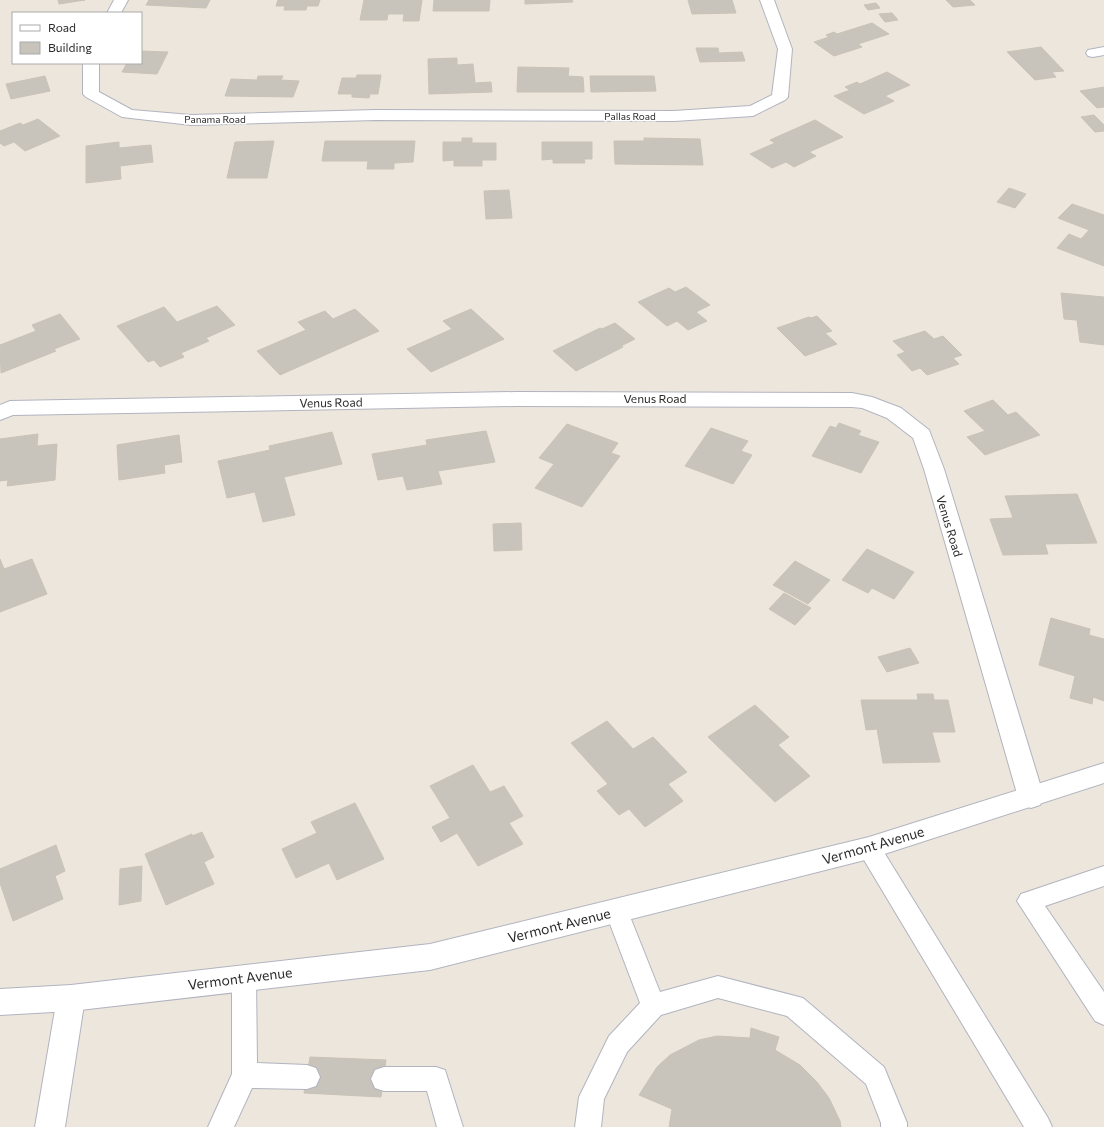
<svg xmlns="http://www.w3.org/2000/svg" width="1104" height="1127" font-family="Commissioner,sans-serif">
  <style>
    .building { fill: #c9c4bb; stroke: #c9c2b6 }
    .lines { fill: none; stroke-linecap: round; stroke-linejoin: round }
    .service-casing { stroke: #b1b4bf; stroke-width: 2 }
    .minor-casing { stroke: #b1b4bf; stroke-width: 2 }
    .tertiary-casing { stroke: #b1b4bf; stroke-width: 2 }
    .service { fill: #fff; fill-rule: evenodd }
    .minor { fill: #fff; fill-rule: evenodd }
    .tertiary { fill: #fff; fill-rule: evenodd }
    .labels { text-anchor: middle; dominant-baseline: central; stroke-width: 3; stroke-linejoin: round; paint-order: stroke }
    .far-street-label { font-size: 10px; fill: #2b2b2b; stroke: #fff }
    .street-label { font-size: 12px; fill: #2b2b2b; stroke: #fff }
    .near-street-label { font-size: 14px; fill: #2b2b2b; stroke: #fff }
  </style>
  <rect width="100%" height="100%" fill="#ede6dd"/>
  <!-- building -->
  <g class="building">
    <path d="M58 0H85L59 4Z"/>
    <path d="M149 0H210L206 8 146 5Z"/>
    <path d="M278 0H320L318 6H307L306 10H284L285 6H276Z"/>
    <path d="M364 0H422L419 21H403L404 14H388L387 20H360Z"/>
    <path d="M434 0H490L489 11H433Z"/>
    <path d="M525 0H572L573 2 525 4Z"/>
    <path d="M688 0H732L736 13 692 14Z"/>
    <path d="M946 0H970L975 5 953 7Z"/>
    <path d="M876 3 880 8 868 10 864 5Z"/>
    <path d="M892 13 898 20 885 22 879 14Z"/>
    <path d="M872 23 889 34 858 44 862 47 834 56 814 42 829 37 826 35 834 32 837 34Z"/>
    <path d="M1041 47 1064 71 1052 72 1056 77 1035 80 1007 52Z"/>
    <path d="M696 48H718L719 53 742 52 745 61 700 62Z"/>
    <path d="M141 51 168 52 157 74 122 72 127 63H141Z"/>
    <path d="M457 58V65L473 64 475 83 491 82 492 92 429 94 428 59Z"/>
    <path d="M518 67 569 68 568 76 583 77 584 92H517Z"/>
    <path d="M887 72 910 85 885 96 894 101 864 114 834 96 850 90 845 87 857 82 860 84Z"/>
    <path d="M357 75H381L378 94H370L369 98 352 97V94H338L342 78H356Z"/>
    <path d="M45 76 50 91 11 99 6 84Z"/>
    <path d="M258 76H283L281 80 299 81 293 97 225 96 231 79 257 80Z"/>
    <path d="M590 76H654L656 91 591 92Z"/>
    <path d="M1104 87V107L1097 108 1080 91Z"/>
    <path d="M1094 115 1104 125V131L1095 132 1081 117Z"/>
    <path d="M38 119 60 136 25 151 14 142 4 146 0 143V131L20 123 23 125Z"/>
    <path d="M815 120 843 137 809 152 816 156 794 167 786 162 772 168 750 154 775 143 770 140Z"/>
    <path d="M462 138H472V143H496V160H482V166H454V160L443 161V142H462Z"/>
    <path d="M644 138 700 139 703 165 615 164 614 141H644Z"/>
    <path d="M274 141 267 178H227L235 142Z"/>
    <path d="M325 141H415L413 162 394 163V169H367L368 161H322Z"/>
    <path d="M119 142V148L151 145 153 162 120 166 121 179 86 183V146Z"/>
    <path d="M542 142H592V159H584L585 163H553V159L542 160Z"/>
    <path d="M1009 188 1026 194 1015 208 997 202Z"/>
    <path d="M509 190 512 218 486 219 484 191Z"/>
    <path d="M1072 204 1104 215V266L1057 248 1069 234 1081 239 1089 230 1058 218Z"/>
    <path d="M686 287 710 305 696 312 707 321 688 330 677 321 667 326 638 302 669 288 675 292Z"/>
    <path d="M1061 293 1104 297V345L1080 342 1077 320 1064 319Z"/>
    <path d="M217 306 235 325 206 338 209 341 181 353 184 357 160 367 154 360 148 362 117 326 164 307 177 322Z"/>
    <path d="M355 309 379 331 280 375 257 351 306 330 298 322 325 311 333 319Z"/>
    <path d="M471 309 504 339 431 372 407 349 452 329 443 321Z"/>
    <path d="M60 314 80 339 54 349 56 351 1 373 0 345 36 331 32 325Z"/>
    <path d="M817 316 832 331 825 333 837 344 805 356 777 328 809 317 811 318Z"/>
    <path d="M615 323 635 339 621 346 623 347 576 371 553 351 600 328 602 329Z"/>
    <path d="M925 331 934 339 943 336 962 355 953 358 959 364 927 375 920 368 912 371 897 355 905 352 893 341Z"/>
    <path d="M993 400 1008 415 1016 412 1040 435 985 455 967 437 985 431 964 411Z"/>
    <path d="M839 423 861 431 858 435 879 442 861 473 812 456 830 426 836 428Z"/>
    <path d="M567 424 618 443 611 453 620 456 582 507 535 488 554 464 539 458Z"/>
    <path d="M711 428 748 441 741 451 752 455 733 484 685 466Z"/>
    <path d="M486 431 495 462 438 471 442 484 407 490 403 476 378 480 372 454 427 445 426 440Z"/>
    <path d="M332 432 342 464 284 477 295 515 263 522 255 492 227 498 218 461 270 450 269 446Z"/>
    <path d="M38 434 37 446 57 444 55 480 7 486 8 480 0 481V439Z"/>
    <path d="M179 435 182 462 164 465 165 473 119 480 117 445Z"/>
    <path d="M1077 494 1097 543 1045 544 1048 554 1003 555 990 519 1013 518 1005 496Z"/>
    <path d="M521 523 522 550 494 551 493 524Z"/>
    <path d="M867 549 914 572 894 599 872 588 868 593 842 580Z"/>
    <path d="M0 559 4 569 32 559 47 594 0 612Z"/>
    <path d="M795 561 830 580 808 604 773 585Z"/>
    <path d="M784 593 811 608 795 625 769 609Z"/>
    <path d="M1051 618 1090 629 1089 635 1104 639V701L1093 697 1092 704 1070 698 1075 676 1039 665Z"/>
    <path d="M910 648 919 663 887 672 878 657Z"/>
    <path d="M917 694H933L934 700H948L955 732H932L940 762 883 763 877 729 866 730 861 700H918Z"/>
    <path d="M755 705 789 737 778 745 810 776 775 802 708 737Z"/>
    <path d="M607 721 633 749 653 737 687 772 668 784 683 801 645 827 629 809 619 815 597 791 608 784 571 743Z"/>
    <path d="M473 765 490 792 504 786 523 816 509 823 523 844 478 866 457 833 441 842 432 827 450 818 430 786Z"/>
    <path d="M355 803 384 859 337 880 329 863 296 878 282 849 317 833 311 822Z"/>
    <path d="M202 832 214 857 204 862 214 884 166 905 145 854 192 834V836Z"/>
    <path d="M56 845 65 871 55 876 63 899 13 921 0 883V869Z"/>
    <path d="M142 866 141 901 119 905 120 869Z"/>
    <path d="M751 1028 779 1037 775 1050 800 1065 817 1082 829 1098 840 1121 841 1127H669L672 1109 639 1095 657 1067 670 1055 699 1040 717 1036 750 1038Z"/>
    <path d="M310 1057 386 1060 381 1097 304 1093Z"/>
  </g>
  <g class="lines">
    <!-- service casing -->
    <g class="service-casing">
      <g id="service">
        <path d="M869 838 877 841 1048 1118 1052 1127H1024L861 855 858 848 861 841Z"/>
        <path d="M1104 866V886L1045 906 1104 992V1025L1095 1021 1017 901 1021 894Z"/>
        <path d="M617 900 625 904 660 992 718 976 803 998 884 1067 907 1123V1127H881V1123L866 1084 787 1016 718 998 661 1015 627 1052 604 1099 601 1127H575L579 1097 609 1036 640 1003 605 911 609 904Z"/>
        <path d="M244 966 252 969 256 977 257 1063 307 1065 316 1068 320 1077 316 1086 307 1089 252 1088 234 1127H208L232 1074V977L236 969Z"/>
        <path d="M384 1067H436L445 1070 463 1127H437L427 1091H384L375 1088 371 1079 375 1070Z"/>
      </g>
    </g>
    <!-- minor casing -->
    <g class="minor-casing">
      <g id="minor">
        <path d="M114 0H128L121 13H107Z"/>
        <path d="M760 0H774L792 49 788 97 785 100 753 116 674 121 376 120 191 125 122 117 86 97 83 94V63H99V92L132 110 191 115 376 110 674 111 750 106 772 95 778 49Z"/>
        <path d="M1104 47V55L1093 57 1088 56 1086 53 1088 50Z"/>
        <path d="M516 392 852 393 872 397 901 408 929 430 944 469 1044 797 1040 805 1031 808 1022 805 1018 797 924 469 913 438 887 418 862 408 852 407 516 406 13 415 0 420V405L10 401Z"/>
        <path d="M71 985 81 989 85 998 65 1127H35L57 998 61 989Z"/>
      </g>
    </g>
    <!-- tertiary casing -->
    <g class="tertiary-casing">
      <path id="tertiary" d="M1104 763V783L869 859 430 970 71 1011 0 1015V989L71 985 430 944 869 837Z"/>
    </g>
    <!-- service -->
    <use href="#service" class="service"/>
    <!-- minor -->
    <use href="#minor" class="minor"/>
    <!-- tertiary -->
    <use href="#tertiary" class="tertiary"/>
  </g>
  <g class="labels">
    <!-- far-street labels -->
    <g class="far-street-label">
      <text x="630" y="116">Pallas Road</text>
      <text x="215" y="119">Panama Road</text>
    </g>
    <!-- street labels -->
    <g class="street-label">
      <text x="655" y="398">Venus Road</text>
      <text transform="translate(331 402) rotate(-1)">Venus Road</text>
      <text transform="translate(950 526) rotate(73)">Venus Road</text>
    </g>
    <!-- near-street labels -->
    <g class="near-street-label">
      <text transform="translate(873 845) rotate(-16)">Vermont Avenue</text>
      <text transform="translate(559 925) rotate(-14)">Vermont Avenue</text>
      <text transform="translate(240 978) rotate(-7)">Vermont Avenue</text>
    </g>
  </g>
  <!-- legend -->
  <rect x="12" y="12" width="130" height="52" fill="#ffffff" stroke="#aaaaaa"/>
  <rect x="20" y="25" width="20" height="6" fill="#ffffff" stroke="#aaaaaa"/>
  <text x="48" y="32" font-size="12" fill="#2b2b2b">Road</text>
  <rect x="20" y="42" width="20" height="12" fill="#c9c4bb" stroke="#aaaaaa"/>
  <text x="48" y="52" font-size="12" fill="#2b2b2b">Building</text>
</svg>
